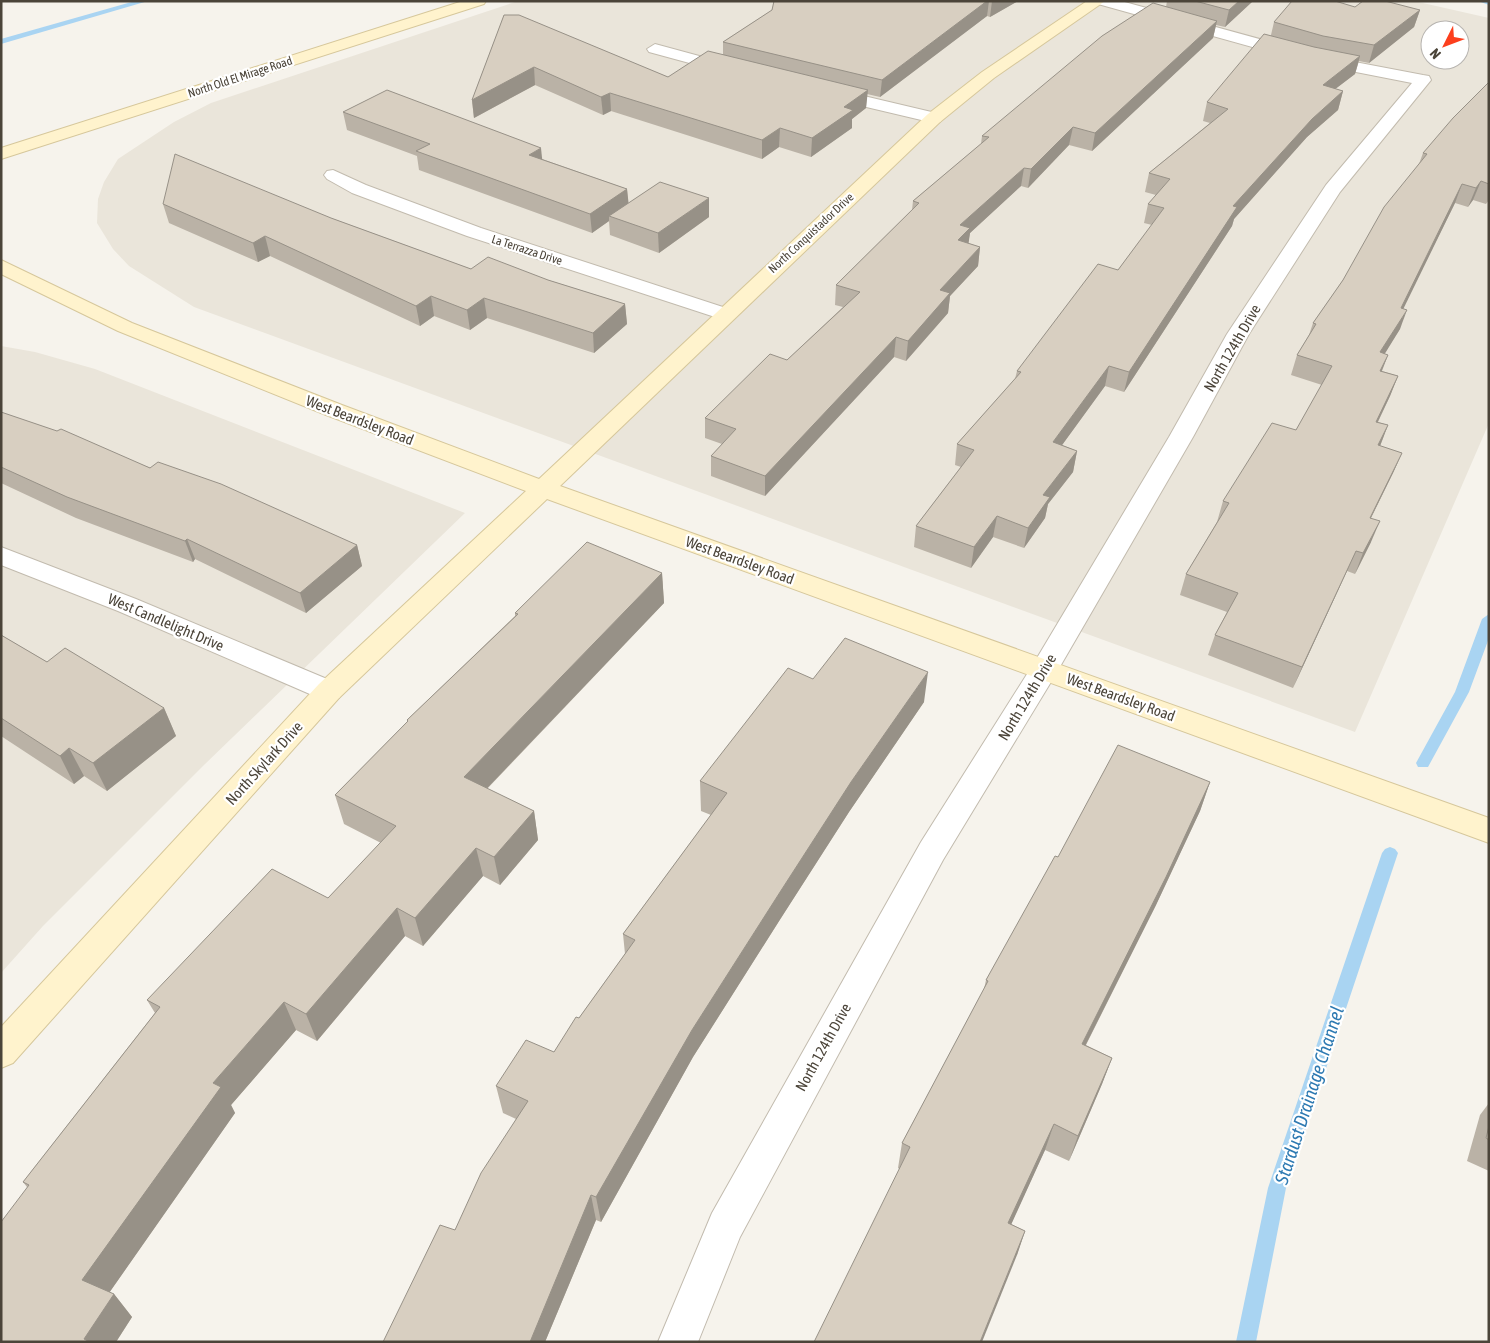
<svg xmlns="http://www.w3.org/2000/svg" width="1490" height="1343" font-family="'Asap Condensed',sans-serif">
  <style>
    .residential { fill: #eae5da; fill-rule: evenodd }
    .lines { fill: none; stroke-linecap: round; stroke-linejoin: round }
    .stream { fill: #a9d4f2; fill-rule: evenodd }
    .street-casing { stroke: #c2bbae; stroke-width: 2 }
    .secondary-casing { stroke: #d6c79b; stroke-width: 2 }
    .street { fill: #fff; fill-rule: evenodd }
    .secondary { fill: #fff3cd; fill-rule: evenodd }
    .wall { fill: #bab2a6 }
    .shaded-wall { fill: #979187 }
    .building { fill: #d8cfc1; stroke: #979187 }
    .labels { text-anchor: middle; dominant-baseline: central; stroke-width: 4.5; stroke-linejoin: round; paint-order: stroke }
    .far-street-label { font-size: 12px; fill: #4b4439; stroke: #fff }
    .street-label { font-size: 15px; fill: #4b4439; stroke: #fff }
    .near-water-label { font-size: 19px; font-style: italic; fill: #2e7ab2; stroke: #fff }
  </style>
  <rect width="100%" height="100%" fill="#f6f3ec"/>
  <!-- residential -->
  <g class="residential">
    <path d="M518 1H1414L1489 18V423L1355 732 194 307 129 266 113 249 97 223 98 199 104 182 118 159 174 122 211 103ZM1430 30H1460V60H1430Z"/>
    <path d="M1 346 35 352 95 369 465 513 204 765 43 926 1 973Z"/>
  </g>
  <g class="lines">
    <!-- stream -->
    <g class="stream">
      <path d="M135 1H148L1 44V39Z"/>
      <path d="M1478 1H1489V5Z"/>
      <path d="M1489 614V638L1469 692 1428 767H1418L1416 763 1455 692 1482 619Z"/>
      <path d="M1390 847 1395 849 1398 853 1286 1188 1256 1342H1236L1268 1188 1382 853 1385 849Z"/>
    </g>
    <!-- street casing -->
    <g class="street-casing">
      <g id="street">
        <path d="M1096 1H1121L1318 55 1423 75 1429 76 1431 80 1340 192 1249 334 1193 437 1054 677 943 860 740 1237 698 1342H658L712 1213 921 842 1034 663 1169 437 1227 334 1326 185 1412 83 1310 63 1098 4Z"/>
        <path d="M655 44 736 66 738 69 730 74 649 52 647 49Z"/>
        <path d="M830 88 940 114 943 118 940 122 934 123 824 97 822 93 824 89Z"/>
        <path d="M333 170 366 185 481 228 732 310 735 314 732 318 725 320 718 318 467 236 352 193 327 179 324 175 327 171Z"/>
        <path d="M1 547 136 599 339 684 343 691 339 698 329 701 319 698 118 611 1 565Z"/>
      </g>
    </g>
    <!-- secondary casing -->
    <g class="secondary-casing">
      <g id="secondary">
        <path d="M463 1H486L484 4 1 159V148Z"/>
        <path d="M1087 1H1105L994 78 940 122 560 486 1489 818V843L547 499 339 698 13 1063 1 1068V1027L319 684 526 491 326 415 118 331 1 274V260L132 323 342 405 539 479 928 114 982 72Z"/>
      </g>
    </g>
    <!-- street -->
    <use href="#street" class="street"/>
    <!-- secondary -->
    <use href="#secondary" class="secondary"/>
  </g>
  <!-- wall -->
  <g class="wall">
    <path d="M774 1H1018L990 17 987 16 880 97 867 94 866 108 852 119V128L811 157 779 147 762 159 611 111 603 115 535 85 474 118 472 100 504 15 668 77 723 55V42L772 10Z"/>
    <path d="M1167 1H1253L1225 27 1216 25 1213 38 1092 151 1069 145 1028 188 1021 186 970 233 968 243 980 247 978 266 950 296 948 313 906 361 894 357 765 496 711 476V456L722 444 705 438V418L787 360 843 307 835 305 836 285 912 210 913 201 981 144 982 136 1166 7Z"/>
    <path d="M1355 7 1420 10 1414 27 1369 63 1359 61 1355 74 1335 89 1343 91 1338 110 1307 137 1234 219 1232 226 1124 392 1105 386 1062 445 1077 451 1073 472 1048 504 1045 518 1024 548 993 537 971 568 914 547 916 526 961 467 955 465 957 444 1015 379 1017 371 1118 270 1152 225 1144 223 1148 204 1156 195 1145 192 1149 173 1210 123 1203 121 1207 102 1271 35 1274 22Z"/>
    <path d="M1489 82V200L1486 204 1473 200 1468 207 1455 203 1403 308 1400 329 1384 354 1388 355 1382 371 1398 376 1390 396 1378 422 1388 425 1380 446 1402 453 1393 473 1371 518V542L1355 574 1347 571 1293 688 1208 655 1215 635 1227 612 1180 595 1186 574 1217 522 1223 501 1296 430 1322 385 1291 375 1297 355 1309 335 1313 323 1343 280 1419 164 1423 153Z"/>
    <path d="M343 112 542 159 627 189 628 203 709 217 659 253 610 235 609 221 592 233 419 170 417 156 347 130Z"/>
    <path d="M163 204 331 218 471 269 548 280 625 304 627 324 594 353 487 318 470 330 434 316 420 326 270 256 258 262 169 223Z"/>
    <path d="M1 412 357 545 362 566 306 613 195 559 193 562 76 518 1 483Z"/>
    <path d="M662 573 664 603 487 789 534 811 538 840 500 885 483 876 423 946 405 936 317 1041 296 1030 231 1105 235 1113 109 1293 114 1294 132 1317 116 1342H1L27 1187 23 1182 155 1013 147 1000 328 898 381 843 344 824 335 795 407 722V720L515 616V613Z"/>
    <path d="M1 635 47 662 164 708 176 736 107 791 84 776 74 784 1 736Z"/>
    <path d="M813 679 924 702 849 812 781 918 693 1057 601 1222 596 1220 545 1342H383L455 1230 516 1119 503 1113 496 1086 554 1052 579 1018 625 954 623 934 711 815 701 811 700 781Z"/>
    <path d="M1210 782 1200 811 1156 905 1086 1045 1112 1058 1102 1084 1069 1161 1045 1150 1011 1224 1025 1231 1017 1255 898 1168 902 1143 984 989 986 980 1058 857Z"/>
    <path d="M1489 1103V1171L1467 1161 1480 1115Z"/>
  </g>
  <!-- shaded-wall -->
  <g class="shaded-wall">
    <path d="M987 1H989L987 16 880 97 882 80Z"/>
    <path d="M992 1H1018L990 17Z"/>
    <path d="M1239 1H1253L1225 27 1229 10Z"/>
    <path d="M1420 10 1414 27 1369 63 1374 45Z"/>
    <path d="M1217 21 1213 38 1092 151 1095 133Z"/>
    <path d="M1360 56 1355 74 1317 103 1323 85Z"/>
    <path d="M534 67 535 85 474 118 472 100Z"/>
    <path d="M868 90 866 108 852 119V128L811 157 812 138 844 107Z"/>
    <path d="M1343 91 1338 110 1307 137 1234 219 1232 226 1124 392 1129 372 1233 206 1312 119Z"/>
    <path d="M610 93 611 111 603 115 601 97Z"/>
    <path d="M1073 127 1069 145 1028 188 1031 169Z"/>
    <path d="M780 128 779 147 762 159V140Z"/>
    <path d="M541 148 543 167 529 155Z"/>
    <path d="M1024 168 1021 186 970 233 968 247 956 260 960 225Z"/>
    <path d="M1481 181 1473 200 1468 207 1476 188Z"/>
    <path d="M1462 184 1455 203 1394 328 1401 308Z"/>
    <path d="M627 189 629 207 609 216V221L592 233 590 214Z"/>
    <path d="M709 198V217L659 253 658 233Z"/>
    <path d="M265 236 270 256 258 262 253 243Z"/>
    <path d="M980 247 978 266 950 296 948 313 906 361 908 341 940 290Z"/>
    <path d="M431 296 434 316 420 326 416 306Z"/>
    <path d="M484 298 487 318 470 330 467 310Z"/>
    <path d="M625 304 627 324 594 353 593 333Z"/>
    <path d="M1407 310 1400 329 1373 373 1380 352Z"/>
    <path d="M896 337 894 357 765 496V476Z"/>
    <path d="M1388 355 1380 375V371Z"/>
    <path d="M1109 366 1105 386 1049 463 1053 442Z"/>
    <path d="M1398 376 1390 396 1368 442 1376 422Z"/>
    <path d="M1388 425 1380 446 1378 445Z"/>
    <path d="M1077 451 1073 472 1048 504 1045 518 1024 548 1028 528 1043 495Z"/>
    <path d="M1402 453 1393 473 1361 538 1370 518Z"/>
    <path d="M997 516 993 537 971 568 974 547Z"/>
    <path d="M1380 521 1371 542 1355 574 1363 553Z"/>
    <path d="M187 539 195 559 193 562 185 541Z"/>
    <path d="M357 545 362 566 306 613 300 593Z"/>
    <path d="M1356 551 1347 571 1293 688 1302 667Z"/>
    <path d="M662 573 664 603 470 806 464 777Z"/>
    <path d="M928 672 924 702 849 812 781 918 693 1057 601 1222 596 1197 692 1030 782 889 851 782Z"/>
    <path d="M164 708 176 736 107 791 93 763Z"/>
    <path d="M69 748 84 776 74 784 60 756Z"/>
    <path d="M1210 782 1200 811 1156 905 1073 1070 1082 1044Z"/>
    <path d="M534 811 538 840 500 885 494 857Z"/>
    <path d="M476 848 483 876 423 946 415 918Z"/>
    <path d="M397 908 405 936 317 1041 306 1014Z"/>
    <path d="M284 1002 296 1030 231 1105 235 1113 102 1303 82 1280 213 1083Z"/>
    <path d="M1112 1058 1102 1084 1069 1161 1078 1136Z"/>
    <path d="M1054 1124 1045 1150 1001 1247 1008 1223Z"/>
    <path d="M591 1195 596 1220 545 1342H530Z"/>
    <path d="M1025 1231 1017 1255 982 1342H980Z"/>
    <path d="M114 1294 132 1317 116 1342H86L84 1339Z"/>
  </g>
  <!-- building -->
  <g class="building">
    <path d="M774 1H987L882 80 723 42 772 10Z"/>
    <path d="M1195 1H1239L1229 10Z"/>
    <path d="M1292 1H1335L1355 7 1363 1H1385L1420 10 1374 45 1323 36 1274 22Z"/>
    <path d="M1153 3 1217 21 1095 133 1073 127 1031 169 1024 168 960 225 970 228 958 240 980 247 940 290 950 293 908 341 896 337 765 476 711 456 736 429 705 418 770 354 787 360 860 292 836 285 919 203 913 201 989 137 982 136 1102 36Z"/>
    <path d="M504 15H519L668 77 708 51 868 90 844 107 853 110 812 138 780 128 762 140 610 93 601 97 534 67 472 100Z"/>
    <path d="M1264 34 1314 47 1360 56 1323 85 1343 91 1312 119 1233 206 1237 207 1129 372 1109 366 1053 442 1077 451 1043 495 1050 497 1028 528 997 516 974 547 916 526 974 450 957 444 1021 372 1017 371 1098 264 1118 270 1164 208 1148 204 1170 179 1149 173 1228 109 1207 102Z"/>
    <path d="M1489 82V184L1481 181 1476 188 1462 184 1401 308 1407 310 1380 352 1388 355 1380 371 1398 376 1376 422 1388 425 1378 445 1402 453 1370 518 1380 521 1363 553 1356 551 1302 667 1215 635 1238 593 1186 574 1229 503 1223 501 1272 423 1296 430 1332 366 1297 355 1316 324 1313 323 1343 280 1384 207 1427 154 1423 153 1453 118Z"/>
    <path d="M387 90 541 148 529 155 627 189 590 214 416 151 430 144 343 112Z"/>
    <path d="M175 154 331 218 471 269 488 257 548 280 625 304 593 333 484 298 467 310 431 296 416 306 265 236 253 243 163 204Z"/>
    <path d="M660 182 709 198 658 233 609 216Z"/>
    <path d="M1 412 57 431 61 429 150 468 158 462 221 484 357 545 300 593 187 539 185 541 67 497 1 467Z"/>
    <path d="M587 542 662 573 464 777 534 811 494 857 476 848 415 918 397 908 306 1014 284 1002 213 1083 221 1087 82 1280 114 1294 84 1339 90 1342H1V1222L29 1185 23 1182 160 1007 147 1000 272 869 328 898 396 826 335 795 408 721 407 720 518 614 515 613Z"/>
    <path d="M1 635 47 662 65 648 164 708 93 763 69 748 60 756 1 718Z"/>
    <path d="M845 638 928 672 851 782 782 889 692 1030 596 1197 591 1195 530 1342H383L440 1225 455 1230 481 1173 528 1101 496 1086 526 1040 554 1052 576 1017 579 1018 635 940 623 934 727 793 700 781 788 668 813 679Z"/>
    <path d="M1118 745 1210 782 1166 877 1082 1044 1112 1058 1078 1136 1054 1124 1008 1223 1025 1231 980 1342H814L910 1147 902 1143 988 981 986 980 1055 856 1058 857Z"/>
    <path d="M1489 1126V1140L1486 1138Z"/>
  </g>
  <g class="labels">
    <!-- far-street labels -->
    <g class="far-street-label">
      <text transform="translate(240 77) rotate(-18)">North Old El Mirage Road</text>
      <text transform="translate(811 233) rotate(-43)">North Conquistador Drive</text>
      <text transform="translate(527 250) rotate(18)">La Terrazza Drive</text>
    </g>
    <!-- street labels -->
    <g class="street-label">
      <text transform="translate(1232 348) rotate(-60)">North 124th Drive</text>
      <text transform="translate(360 420) rotate(21)">West Beardsley Road</text>
      <text transform="translate(740 560) rotate(20)">West Beardsley Road</text>
      <text transform="translate(166 622) rotate(23)">West Candlelight Drive</text>
      <text transform="translate(1027 697) rotate(-59)">North 124th Drive</text>
      <text transform="translate(1121 697) rotate(20)">West Beardsley Road</text>
      <text transform="translate(264 763) rotate(-48)">North Skylark Drive</text>
      <text transform="translate(823 1047) rotate(-61)">North 124th Drive</text>
    </g>
    <!-- near-water labels -->
    <g class="near-water-label">
      <text transform="translate(1309 1095) rotate(-72)">Stardust Drainage Channel</text>
    </g>
  </g>
  <!-- border -->
  <rect width="1490" height="1343" fill="none" stroke="#4b4439" stroke-width="5"/>
  <!-- north arrow -->
  <g transform="translate(1445 45) rotate(228)"><circle r="24" fill="#ffffff" stroke="#b7b4b0"/>
  <path d="M0-4L9 19L0 12L-9 19Z" fill="#fc3f1d"/>
  <text y="-8" font-size="14" font-weight="bold" text-anchor="middle" fill="#4b4439">N</text>
  </g>
</svg>
